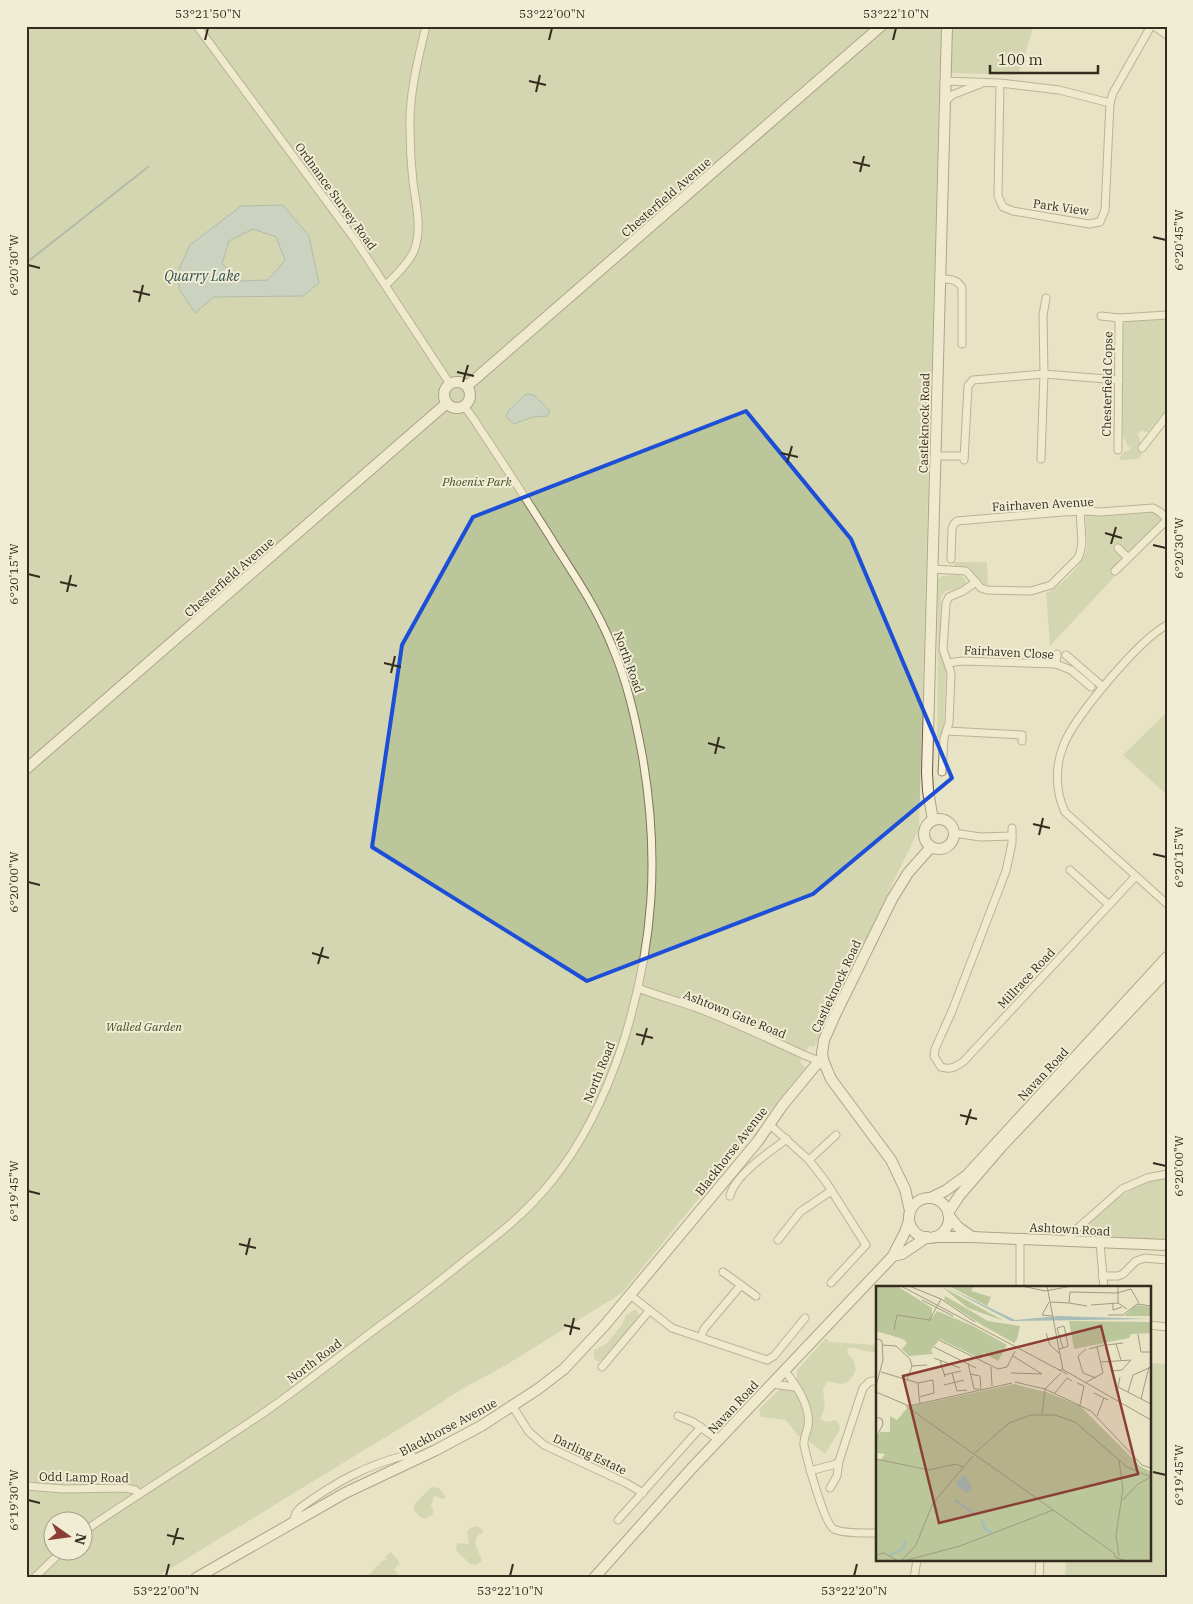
<svg xmlns="http://www.w3.org/2000/svg" width="1193" height="1604" font-family="'IBM Plex Serif',serif">
  <style>
    .green { fill: #bbc69a; fill-rule: evenodd }
    .water { fill: #a6bdb9; stroke: #6e8a87; fill-rule: evenodd }
    .lines { fill: none; stroke-linecap: round; stroke-linejoin: round }
    .stream { stroke: #6e8a87; stroke-width: 2 }
    .street-casing { stroke: #82765d; stroke-width: 9 }
    .secondary-casing { stroke: #645740; stroke-width: 12 }
    .street { stroke: #f5f0d7; stroke-width: 7 }
    .secondary { stroke: #f5f0d7; stroke-width: 10 }
    .marked { fill: none; stroke: #1d4ed8; stroke-width: 4; stroke-linejoin: round }
    .ticks { fill: none; stroke: #342c1f; stroke-width: 2 }
    .labels { text-anchor: middle; dominant-baseline: central; stroke-width: 4; stroke-linejoin: round; paint-order: stroke }
    .street-label { font-size: 12px; fill: #342c1f; stroke: #f1edd4 }
    .park-label { font-size: 12px; font-style: italic; fill: #3f4e28; stroke: #f1edd4 }
    .water-label { font-size: 14px; font-style: italic; fill: #305052; stroke: #f1edd4 }
    .inset-river { fill: none; stroke: #a6bdb9; stroke-width: 2.5 }
    .inset-road { fill: none; stroke: #a19a83; stroke-width: 1 }
    .view { fill: #8b3f34; fill-opacity: 0.15; stroke: #8b3f34; stroke-width: 2.5 }
    .inset-edge { fill: none; stroke: #342c1f; stroke-width: 2.5 }
    .neatline { fill: none; stroke: #342c1f; stroke-width: 2 }
    .ticks-label { font-size: 12px; text-anchor: middle; fill: #342c1f }
  </style>
  <rect width="100%" height="100%" fill="#e9e3c5"/>
  <!-- green -->
  <g class="green">
    <path d="M26 26H941L919 829 872 926 873 927 818 1040 814 1047 809 1046 800 1062 805 1068 622 1293 506 1365 462 1389 420 1416 155 1578H26ZM52 1522H82V1552H52Z"/>
    <path d="M951 26H1034L1018 75 952 73 950 69Z"/>
    <path d="M1167 318V409L1148 432 1140 431 1138 434 1141 443 1137 450 1142 453 1139 459 1119 460C1121 455 1123 451 1130 450V447H1128L1123 435 1122 326 1126 321Z"/>
    <path d="M1153 511 1161 517 1160 523 1132 551 1121 556V561L1114 568 1117 574 1050 646 1046 593C1060 587 1086 562 1087 547 1088 536 1084 526 1086 515L1088 514H1119Z"/>
    <path d="M954 562H987L988 586C981 583 980 580 976 575 970 568 962 567 954 566Z"/>
    <path d="M951 575H960L966 580V584L956 589 946 591 941 597 940 652 946 669 944 727 940 738H937L938 579 942 576Z"/>
    <path d="M1167 712V795L1123 755Z"/>
    <path d="M1167 1177V1240H1071C1098 1212 1127 1184 1167 1177Z"/>
    <path d="M636 1309 640 1317 606 1357 598 1362 594 1358V1350L606 1344 621 1326 626 1315Z"/>
    <path d="M826 1338 830 1342 877 1345V1352C867 1353 858 1347 848 1348L847 1353 853 1359 856 1370C848 1385 845 1386 828 1381L823 1388 825 1408 820 1419 826 1422 836 1420 840 1426 839 1431 825 1454 804 1437 798 1436 786 1420 761 1417 759 1409 781 1388 789 1390 797 1378V1370Z"/>
    <path d="M1149 1363 1167 1364V1578H1065L1066 1560H1149Z"/>
    <path d="M432 1487 439 1488 446 1497 443 1499 434 1496 431 1506 434 1511 432 1515 424 1519 420 1517 414 1510V1505L426 1492Z"/>
    <path d="M474 1526 479 1527 484 1532C468 1539 479 1550 482 1560L477 1565 470 1564 456 1550 457 1543 469 1544 467 1531Z"/>
    <path d="M391 1552 400 1563 394 1569 401 1578H366L382 1561 388 1560 385 1557Z"/>
  </g>
  <!-- water -->
  <g class="water">
    <path d="M283 205 309 236 319 283 303 296 214 297 195 313 179 289V269L190 245 241 206ZM253 229 276 237 285 260 268 280 241 281 222 264 229 241Z"/>
    <path d="M526 394 534 395 550 411 547 416 533 417 514 424 506 417 508 411Z"/>
  </g>
  <g class="lines">
    <!-- stream -->
    <path class="stream" d="M26 263 148 167"/>
    <!-- street casing -->
    <g class="street-casing">
      <g id="street">
        <path d="M197 26 356 241 450 384"/>
        <path d="M1154 26 1167 35"/>
        <path d="M944 81 1000 83 998 196 1003 207 1013 211 1089 224 1100 222 1105 210 1110 103 1059 90 1000 83"/>
        <path d="M944 103 952 95 980 84"/>
        <path d="M1110 103 1113 93 1151 26"/>
        <path d="M940 279C949 279 958 279 962 288V344"/>
        <path d="M386 285C396 275 406 266 413 253 423 231 416 205 413 182 411 164 410 146 410 128 409 94 418 59 426 26"/>
        <path d="M1101 316 1119 318 1167 315"/>
        <path d="M1142 448 1167 416"/>
        <path d="M1118 450 1119 318"/>
        <path d="M935 456H964"/>
        <path d="M1041 459 1044 374 1043 315 1046 298"/>
        <path d="M964 460 968 386 973 380 1044 374 1119 380"/>
        <path d="M1118 548 1128 558"/>
        <path d="M951 559 952 528 954 524 957 521 1063 512 1088 511 1100 512 1153 508 1160 512 1167 519"/>
        <path d="M933 569 966 571 981 588 987 590 1031 591 1051 585 1078 558 1080 553 1082 543 1080 511"/>
        <path d="M1115 571 1167 520"/>
        <path d="M1167 625C1140 639 1075 716 1064 744 1055 765 1055 791 1065 812L1167 904"/>
        <path d="M1066 655 1103 687"/>
        <path d="M948 663 962 661 1056 664 1071 670 1091 687"/>
        <path d="M1056 664 1057 654"/>
        <path d="M947 731 1022 735V741"/>
        <path d="M942 772 944 738 949 723 951 673 943 649 946 603 949 597 963 591 976 582"/>
        <path d="M1012 828V843L1006 871 952 1011 935 1049 934 1056 941 1067C951 1070 956 1067 964 1061L1135 877"/>
        <path d="M954 833 980 837 1012 836"/>
        <path d="M1070 870 1109 905"/>
        <path d="M638 988C658 996 678 1001 697 1008 734 1022 769 1039 804 1055L814 1059 823 1060"/>
        <path d="M769 1124 809 1160 826 1182 866 1245 831 1283"/>
        <path d="M809 1160 836 1135"/>
        <path d="M730 1196C734 1176 770 1151 787 1139"/>
        <path d="M778 1240 800 1212 831 1191"/>
        <path d="M1066 1241 1071 1234 1122 1189 1147 1178 1167 1174"/>
        <path d="M1100 1243 1104 1288"/>
        <path d="M723 1272 756 1296"/>
        <path d="M1102 1276H1118L1123 1274 1136 1261 1145 1258 1167 1260"/>
        <path d="M1020 1288V1239"/>
        <path d="M629 1294 672 1328 767 1360 774 1356 805 1318"/>
        <path d="M1149 1325 1167 1327"/>
        <path d="M701 1337 704 1329 741 1285"/>
        <path d="M602 1367 649 1311"/>
        <path d="M785 1371C796 1385 811 1406 808 1426 807 1433 803 1438 804 1445 807 1459 824 1524 834 1529 843 1534 866 1533 877 1533"/>
        <path d="M772 1384 795 1387"/>
        <path d="M513 1407 529 1432 544 1445 626 1483 643 1493"/>
        <path d="M678 1416 693 1422 719 1440"/>
        <path d="M810 1471 836 1464 839 1461 863 1388 869 1382 877 1380"/>
        <path d="M26 1486 63 1489 126 1488 135 1490 140 1494"/>
        <path d="M830 1488 837 1476 839 1461"/>
        <path d="M618 1520 701 1427"/>
        <path d="M293 1522 296 1513 300 1508C334 1483 366 1465 407 1455H411L417 1459"/>
        <path d="M82 1533 96 1523C154 1484 214 1447 272 1407 310 1380 347 1350 385 1322 413 1302 441 1280 468 1258 498 1235 527 1212 551 1182 583 1143 606 1094 622 1046 654 947 660 856 642 754 635 717 627 681 612 646 598 611 577 579 557 548 530 504 501 461 473 418L464 406"/>
        <path d="M34 1578 61 1552"/>
        <path d="M914 1578 917 1560"/>
        <path d="M1039 1578 1040 1560"/>
      </g>
    </g>
    <!-- secondary casing -->
    <g class="secondary-casing">
      <g id="secondary">
        <circle cx="457" cy="395" r="13"/>
        <path d="M467 386 881 26"/>
        <path d="M26 769 447 403"/>
        <circle cx="939" cy="834" r="15"/>
        <path d="M933 820 928 791 927 772 947 26"/>
        <path d="M930 1198 945 1191 967 1175 1167 957"/>
        <circle cx="929" cy="1218" r="20"/>
        <path d="M910 1211 905 1189 891 1160 831 1079 823 1060 822 1053 824 1040 836 1013 892 899 908 873 931 847"/>
        <path d="M948 1213 959 1196 1002 1146 1167 971"/>
        <path d="M949 1216 958 1227 972 1237"/>
        <path d="M935 1237H972L1167 1245"/>
        <path d="M893 1256 902 1254 927 1237"/>
        <path d="M196 1578 345 1493 436 1450 481 1426 538 1389 564 1369 605 1325 758 1141 782 1106 815 1066 823 1060"/>
        <path d="M594 1578 692 1468 893 1256C898 1244 906 1234 909 1220"/>
      </g>
    </g>
    <!-- street -->
    <use href="#street" class="street"/>
    <!-- secondary -->
    <use href="#secondary" class="secondary"/>
  </g>
  <!-- marked area -->
  <path d="M0 0H1193V1604H0ZM746 411 851 539 952 778 813 894 587 981 372 847 402 645 473 517Z" fill="#e9e3c5" fill-opacity=".55" fill-rule="evenodd"/>
  <path class="marked" d="M746 411 851 539 952 778 813 894 587 981 372 847 402 645 473 517Z"/>
  <!-- ticks -->
  <path class="ticks" d="M205 40 208 28M549 40 552 28M893 40 896 28M529 81 546 85M536 92 540 75M853 162 870 166M860 172 864 156M1153 237 1166 240M28 265 40 268M133 291 150 295M139 302 143 285M457 372 474 376M463 382 468 365M781 453 798 457M787 463 792 446M1105 533 1122 538M1111 544 1116 527M1153 545 1166 548M28 574 40 577M60 582 77 586M67 592 71 575M384 663 401 667M391 673 395 656M708 743 725 748M715 754 719 737M1033 824 1050 828M1039 835 1043 818M1153 854 1166 857M28 882 40 885M312 953 329 958M318 964 323 947M636 1034 653 1038M642 1045 647 1028M960 1115 977 1119M966 1125 971 1109M1153 1163 1166 1166M28 1191 40 1194M239 1244 256 1248M246 1255 250 1238M564 1325 580 1329M570 1335 574 1318M1153 1472 1166 1475M28 1500 40 1503M167 1535 184 1539M173 1545 178 1528M166 1576 169 1564M510 1576 513 1564M854 1576 857 1564"/>
  <g class="labels">
    <!-- street labels -->
    <g class="street-label">
      <text transform="translate(336 196) rotate(54)">Ordnance Survey Road</text>
      <text transform="translate(666 197) rotate(-41)">Chesterfield Avenue</text>
      <text transform="translate(1061 207) rotate(8)">Park View</text>
      <text transform="translate(1107 384) rotate(-89)">Chesterfield Copse</text>
      <text transform="translate(924 423) rotate(-89)">Castleknock Road</text>
      <text transform="translate(1043 504) rotate(-3)">Fairhaven Avenue</text>
      <text transform="translate(229 577) rotate(-41)">Chesterfield Avenue</text>
      <text transform="translate(1009 652) rotate(3)">Fairhaven Close</text>
      <text transform="translate(629 662) rotate(70)">North Road</text>
      <text transform="translate(1026 978) rotate(-47)">Millrace Road</text>
      <text transform="translate(836 986) rotate(-65)">Castleknock Road</text>
      <text transform="translate(735 1014) rotate(22)">Ashtown Gate Road</text>
      <text transform="translate(599 1072) rotate(-68)">North Road</text>
      <text transform="translate(1043 1074) rotate(-47)">Navan Road</text>
      <text transform="translate(731 1151) rotate(-52)">Blackhorse Avenue</text>
      <text transform="translate(1070 1229) rotate(3)">Ashtown Road</text>
      <text transform="translate(314 1361) rotate(-37)">North Road</text>
      <text transform="translate(733 1407) rotate(-47)">Navan Road</text>
      <text transform="translate(448 1427) rotate(-28)">Blackhorse Avenue</text>
      <text transform="translate(590 1454) rotate(25)">Darling Estate</text>
      <text transform="translate(84 1477) rotate(1)">Odd Lamp Road</text>
    </g>
    <!-- park labels -->
    <g class="park-label">
      <text x="477" y="481">Phoenix Park</text>
      <text x="144" y="1026">Walled Garden</text>
    </g>
    <!-- water labels -->
    <g class="water-label">
      <text x="202" y="276">Quarry Lake</text>
    </g>
  </g>
  <!-- overview -->
  <g transform="translate(876 1286)">
    <rect width="275" height="275" fill="#e9e3c5"/>
    <path d="M0 0H21L56 22V32L61 25 97 40 131 59 122 75 108 67 105 73 64 53 55 64 57 68 33 70 26 63 31 57 27 53 0 45ZM65 0 128 35 92 22ZM98 0 95 5 115 11 111 20 75 1ZM69 10 112 35 144 40 141 53 138 57 106 39 68 14ZM260 19 275 21V30H248ZM193 35 275 36V47L255 48 253 52 198 63ZM138 98 170 106 204 120 264 180 275 186V275H0V174H5L9 168 0 167V152L5 146H14V130L21 134 32 121Z" fill="#bbc69a"/>
    <path d="M68 0 139 34 182 30 275 33 135 35ZM89 189 96 203 91 207 82 201 80 196Z" fill="#a6bdb9"/>
    <path class="inset-river" d="M79 214 100 229M105 233 109 243 116 246M14 269 27 263 30 253"/>
    <path class="inset-road" d="M25 0 191 88M33 0 65 13 99 36M146 0 169 5 196 0M171 0 187 84M242 0V17L251 23M194 6 241 7 255 3 263 17M46 14 77 30M173 16 166 29 176 30M175 16 193 17 194 6M193 17 211 20M237 17V24L246 21M215 19 242 17M232 29H247L261 18 275 20M53 35 65 13M18 44 21 29 54 34M170 47 174 59 183 67M262 48 265 66H275M0 52 6 55 7 74 0 100M63 54 122 83 131 81 139 65M240 58 245 74M6 59 20 60 34 73 36 80 31 94M231 59 247 57M58 61 100 82M183 63 187 62 192 60V59L188 40 181 42 187 62M210 63 202 70 207 87 220 92M213 63 228 59M58 72 84 82M64 74 69 91M225 76 255 74M92 77 98 103H103M36 80 51 79M115 81 116 100M183 85 186 83 275 134M237 85 246 84 255 74M5 86 42 97M76 87 81 105 91 104M135 87 166 88 137 70M94 88 104 90 105 104M68 89 85 85M244 91 242 101 275 118M139 96 169 103 215 125 266 179 275 182M201 97 208 100 204 119M209 97 227 87 221 61M68 99 88 94M0 106 33 120 136 97M252 106 257 89 275 81M179 107 191 92 196 95M218 107 232 114M43 111 42 97 57 94 58 107 43 111 44 117M265 113 273 81M30 120 238 267 239 271 250 275M166 128 169 103 185 87M221 130 228 112M0 131 6 133 7 138 0 152M99 167 133 137 155 129H179L199 136 251 181 275 191M0 173 53 184 80 178 87 181M247 214 262 198 275 191M0 269 8 267 22 275M243 270 240 249 247 203 243 175M25 275 40 259 57 217 97 170M27 275 84 260 177 224"/>
    <path class="view" d="M225 40 262 188 63 237 27 90Z"/>
    <rect width="275" height="275" class="inset-edge"/>
  </g>
  <!-- border -->
  <rect width="1193" height="1604" fill="none" stroke="#f1edd4" stroke-width="55"/>
  <!-- north arrow -->
  <g transform="translate(68 1536) rotate(104)"><circle r="24" fill="#f1edd4" stroke="#a5a08c"/>
  <path d="M0-4L9 19L0 12L-9 19Z" fill="#8b3f34"/>
  <text y="-8" font-size="14" font-weight="bold" text-anchor="middle" fill="#342c1f">N</text>
  </g>
  <!-- scale -->
  <path d="M990 65v8h108v-8" fill="none" stroke="#342c1f" stroke-width="2.5"/>
  <text x="998" y="65" font-size="15" fill="#342c1f" stroke="#f1edd4" stroke-width="4" paint-order="stroke">100 m</text>
  <rect x="28" y="28" width="1138" height="1548" class="neatline"/>
  <g class="ticks-label">
    <text x="208" y="18">53°21'50"N</text>
    <text x="552" y="18">53°22'00"N</text>
    <text x="896" y="18">53°22'10"N</text>
    <text transform="translate(1179 240) rotate(-90)" y="4">6°20'45"W</text>
    <text transform="translate(14 265) rotate(-90)" y="4">6°20'30"W</text>
    <text transform="translate(1179 548) rotate(-90)" y="4">6°20'30"W</text>
    <text transform="translate(14 574) rotate(-90)" y="4">6°20'15"W</text>
    <text transform="translate(1179 857) rotate(-90)" y="4">6°20'15"W</text>
    <text transform="translate(14 882) rotate(-90)" y="4">6°20'00"W</text>
    <text transform="translate(1179 1166) rotate(-90)" y="4">6°20'00"W</text>
    <text transform="translate(14 1191) rotate(-90)" y="4">6°19'45"W</text>
    <text transform="translate(1179 1475) rotate(-90)" y="4">6°19'45"W</text>
    <text transform="translate(14 1500) rotate(-90)" y="4">6°19'30"W</text>
    <text x="166" y="1595">53°22'00"N</text>
    <text x="510" y="1595">53°22'10"N</text>
    <text x="854" y="1595">53°22'20"N</text>
  </g>
</svg>
